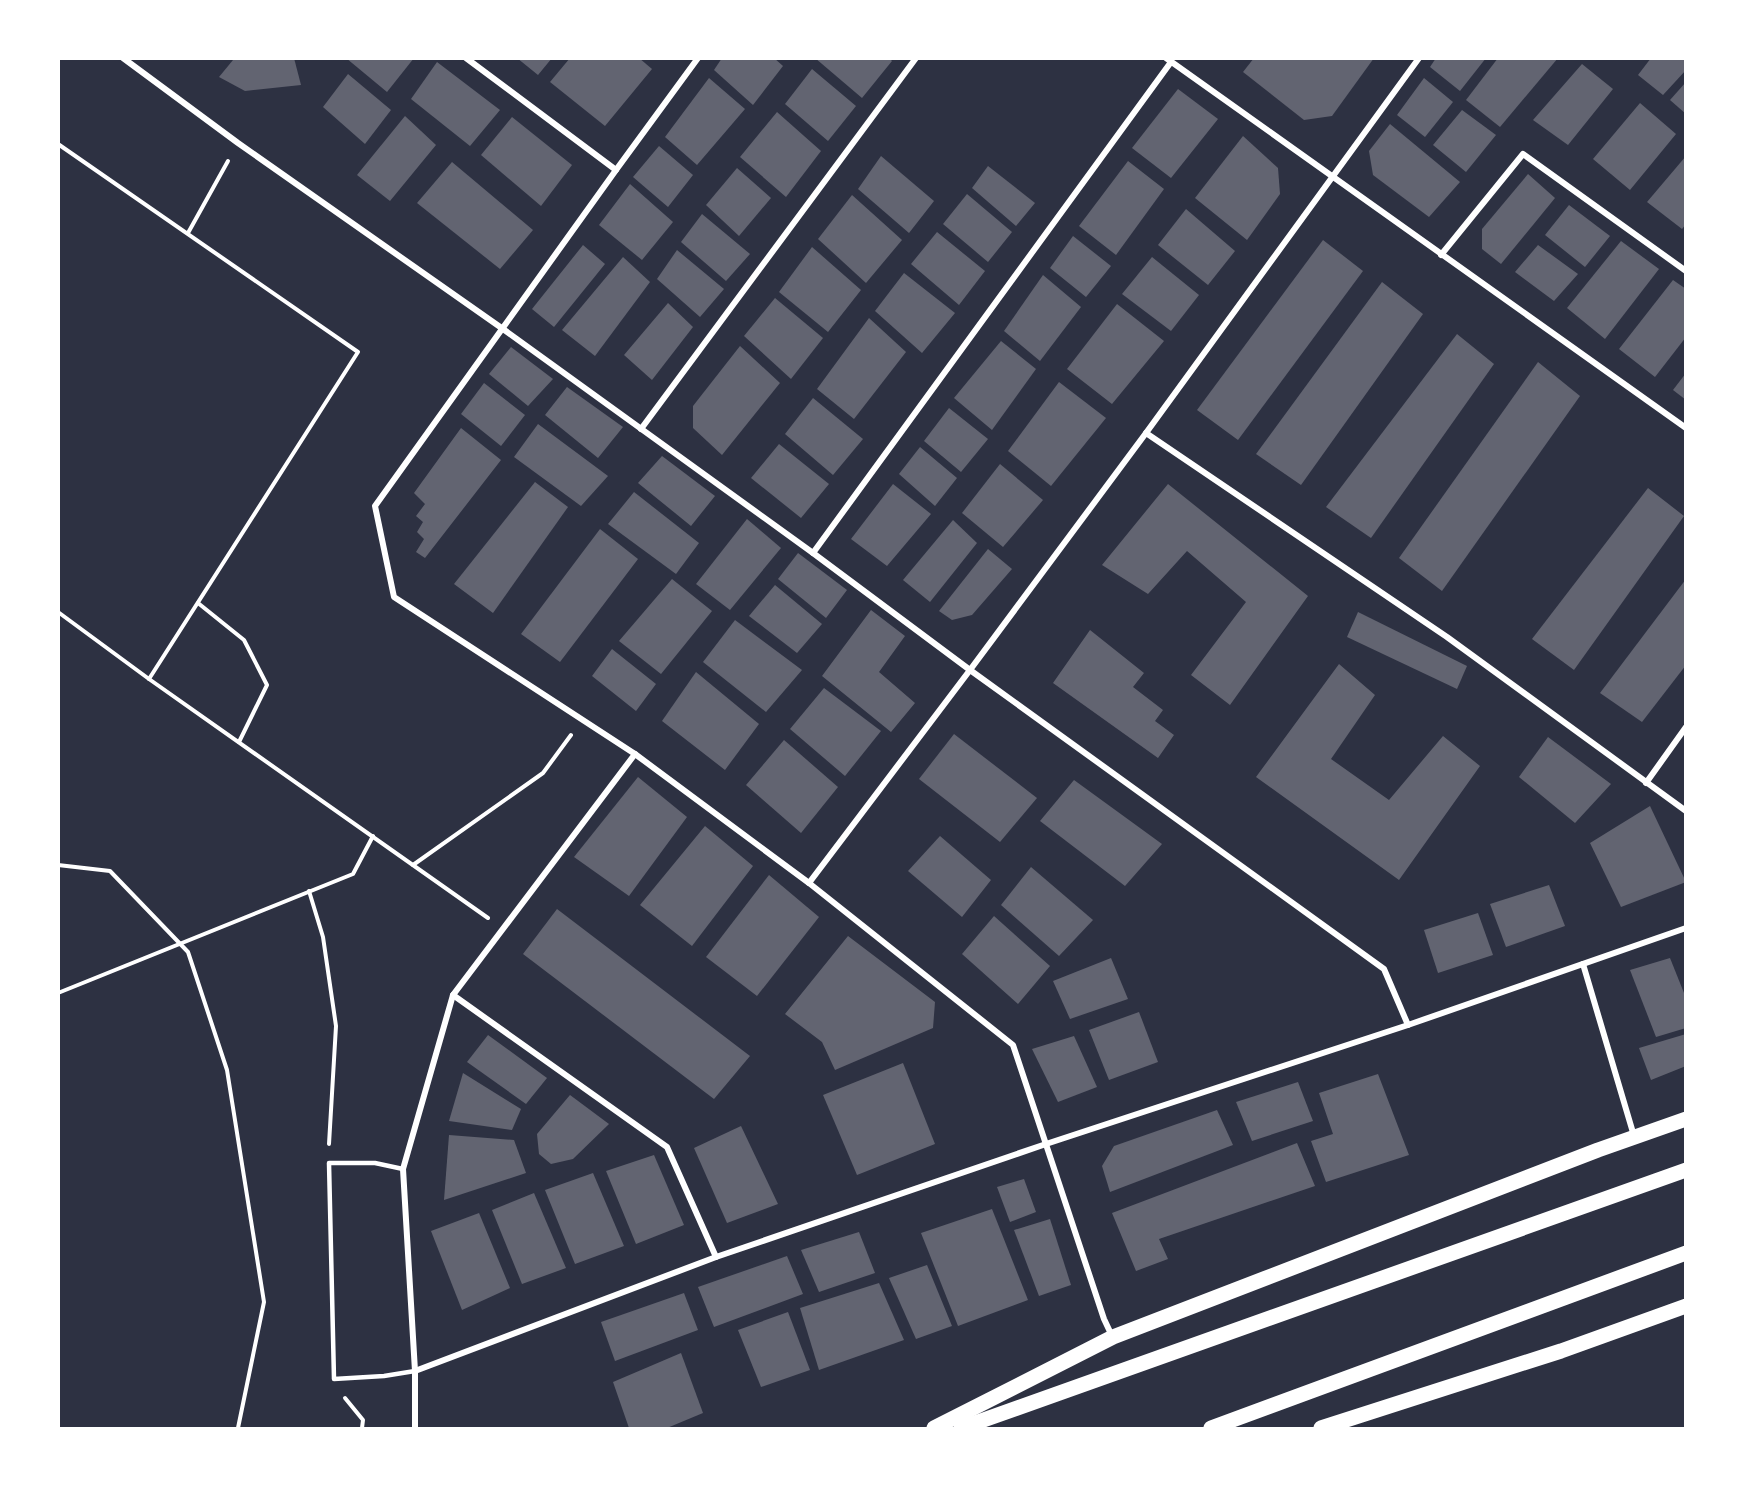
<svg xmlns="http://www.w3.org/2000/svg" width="1744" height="1487" font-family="Lato,sans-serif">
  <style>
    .building { fill: #626471 }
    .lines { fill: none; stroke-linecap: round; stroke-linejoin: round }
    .path { stroke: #fff; stroke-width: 4 }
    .service { stroke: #fff; stroke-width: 4.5 }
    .minor { stroke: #fff; stroke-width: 6 }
    .primary { stroke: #fff; stroke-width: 15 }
  </style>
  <rect width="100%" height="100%" fill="#2d3142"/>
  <!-- building -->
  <g class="building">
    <path d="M240 58H294L301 85 245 91 219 77 233 60Z"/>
    <path d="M346 58H414L387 92Z"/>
    <path d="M517 58H552L538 75Z"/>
    <path d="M570 58H639L652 69 605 126 550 82Z"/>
    <path d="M722 58H774L783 66 753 105 714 70Z"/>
    <path d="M815 58H889L892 61 862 98Z"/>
    <path d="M1254 58H1374L1332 116 1304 120 1243 72Z"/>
    <path d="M1436 58H1486L1460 91 1430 67Z"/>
    <path d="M1498 58H1558L1500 127 1466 100Z"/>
    <path d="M1651 58H1686V70L1663 95 1638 75Z"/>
    <path d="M437 62 500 110 470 146 411 99Z"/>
    <path d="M1582 64 1613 89 1568 145 1533 120Z"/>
    <path d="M812 69 856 106 828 141 785 104Z"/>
    <path d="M348 74 391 110 365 144 323 107Z"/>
    <path d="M709 78 745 109 697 165 665 137Z"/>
    <path d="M1424 78 1453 102 1425 137 1397 115Z"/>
    <path d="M1686 82V114L1670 100Z"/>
    <path d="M1178 89 1218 119 1171 178 1132 148Z"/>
    <path d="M1640 103 1676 134 1630 190 1593 159Z"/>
    <path d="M1462 110 1496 135 1466 172 1433 145Z"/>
    <path d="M777 112 821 151 786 197 740 157Z"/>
    <path d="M405 116 436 145 390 201 357 175Z"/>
    <path d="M512 117 572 165 541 206 481 155Z"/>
    <path d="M1390 124 1460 182 1429 217 1373 175 1369 151Z"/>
    <path d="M1243 136 1278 168 1280 194 1247 240 1195 198Z"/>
    <path d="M659 146 693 175 668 207 633 177Z"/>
    <path d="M881 156 934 201 909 233 858 189Z"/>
    <path d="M1686 156V224L1682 229 1647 202Z"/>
    <path d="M1128 161 1164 189 1116 255 1079 226Z"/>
    <path d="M452 162 533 230 500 269 417 203Z"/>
    <path d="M988 166 1035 203 1016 226 972 188Z"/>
    <path d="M737 168 771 198 739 236 706 205Z"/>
    <path d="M1528 174 1555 198 1501 264 1482 249V229Z"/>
    <path d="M630 184 673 222 642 260 599 225Z"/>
    <path d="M967 194 1012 232 988 262 943 224Z"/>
    <path d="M852 195 902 240 866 283 818 239Z"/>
    <path d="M1569 205 1610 236 1585 267 1545 235Z"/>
    <path d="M1186 209 1235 251 1208 285 1158 245Z"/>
    <path d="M702 214 750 254 726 281 681 242Z"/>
    <path d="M937 232 985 271 959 305 911 264Z"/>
    <path d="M1073 236 1111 266 1086 297 1050 268Z"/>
    <path d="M1323 240 1363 271 1238 440 1197 410Z"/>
    <path d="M1621 241 1659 269 1605 339 1567 308Z"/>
    <path d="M583 245 605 264 554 327 532 309Z"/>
    <path d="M1538 245 1578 274 1554 301 1515 272Z"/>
    <path d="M812 247 861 290 828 332 779 292Z"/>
    <path d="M677 250 724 289 700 317 657 279Z"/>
    <path d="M623 257 650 282 595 356 562 330Z"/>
    <path d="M1152 257 1199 295 1171 331 1122 294Z"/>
    <path d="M904 273 955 313 922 353 875 311Z"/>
    <path d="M1043 275 1081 307 1040 361 1004 331Z"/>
    <path d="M1673 280 1686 289V337L1655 377 1619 349Z"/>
    <path d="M1382 282 1423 314 1301 485 1256 454Z"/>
    <path d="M775 298 823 338 791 379 744 336Z"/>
    <path d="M668 303 693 327 652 380 624 355Z"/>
    <path d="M1117 304 1164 341 1112 404 1067 369Z"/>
    <path d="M869 318 906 352 854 419 817 389Z"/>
    <path d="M1457 334 1494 364 1371 538 1326 507Z"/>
    <path d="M1001 341 1036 369 992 430 954 398Z"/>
    <path d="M740 346 780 383 722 455 693 428V406Z"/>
    <path d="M511 347 553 379 528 406 489 374Z"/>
    <path d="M1538 362 1580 396 1442 591 1399 558Z"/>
    <path d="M1686 373V400L1673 390Z"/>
    <path d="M1059 382 1106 418 1051 486 1008 451Z"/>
    <path d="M484 383 525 415 501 446 461 414Z"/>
    <path d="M567 387 623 427 598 458 545 415Z"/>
    <path d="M813 398 863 439 833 475 785 434Z"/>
    <path d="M949 408 988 439 961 472 924 441Z"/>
    <path d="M538 424 608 476 581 506 514 457Z"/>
    <path d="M461 428 501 460 425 558 416 552 424 539 417 532 423 522 416 516 425 504 414 493Z"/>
    <path d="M779 444 829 484 801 518 751 478Z"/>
    <path d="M920 447 957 478 935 506 899 474Z"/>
    <path d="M662 456 715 496 691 526 638 483Z"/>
    <path d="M1000 464 1043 500 1003 547 962 513Z"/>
    <path d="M535 482 568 507 493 613 454 584Z"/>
    <path d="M893 484 931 514 887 566 851 539Z"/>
    <path d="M1168 484 1308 596 1230 705 1191 675 1246 602 1187 551 1148 594 1102 565Z"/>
    <path d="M1648 488 1684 516 1574 670 1532 639Z"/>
    <path d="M634 492 699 543 676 574 608 524Z"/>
    <path d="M747 519 781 548 730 610 696 584Z"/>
    <path d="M953 520 977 543 930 602 903 580Z"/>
    <path d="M600 529 638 559 560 662 521 634Z"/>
    <path d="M988 549 1012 569 972 615 952 620 939 611Z"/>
    <path d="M798 553 847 590 826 618 778 579Z"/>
    <path d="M672 579 712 611 661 674 619 641Z"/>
    <path d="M1686 579V665L1642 722 1600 693Z"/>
    <path d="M775 585 822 624 797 653 749 616Z"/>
    <path d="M871 610 905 636 879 672 915 703 891 732 822 676Z"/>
    <path d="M1358 612 1467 666 1457 689 1347 637Z"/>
    <path d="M735 620 802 670 766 712 703 662Z"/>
    <path d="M1090 630 1144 673 1133 687 1163 710 1155 721 1174 735 1158 758 1053 683Z"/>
    <path d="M612 649 656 684 636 711 592 676Z"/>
    <path d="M1339 664 1375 695 1331 759 1389 800 1443 736 1480 766 1399 880 1256 777Z"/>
    <path d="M696 672 759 724 725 770 662 721Z"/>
    <path d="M824 688 881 731 845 776 790 729Z"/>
    <path d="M954 734 1037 798 1000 842 919 779Z"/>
    <path d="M1548 737 1611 784 1575 823 1519 777Z"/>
    <path d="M784 740 838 787 801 833 746 785Z"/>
    <path d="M638 777 687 817 629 896 574 857Z"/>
    <path d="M1074 780 1162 844 1125 886 1040 821Z"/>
    <path d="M1650 806 1686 882 1621 907 1590 843Z"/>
    <path d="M705 826 753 866 692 946 640 905Z"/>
    <path d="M940 836 991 880 962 917 908 871Z"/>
    <path d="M1031 867 1093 920 1059 956 1001 905Z"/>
    <path d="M769 875 819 917 757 996 706 957Z"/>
    <path d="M1549 885 1565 926 1506 947 1490 904Z"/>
    <path d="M557 909 750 1056 714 1099 523 954Z"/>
    <path d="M1478 913 1493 955 1438 973 1424 930Z"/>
    <path d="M994 916 1050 966 1018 1004 962 954Z"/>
    <path d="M848 936 935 1002 933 1028 835 1070 822 1042 785 1014Z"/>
    <path d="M1111 958 1128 999 1070 1019 1053 981Z"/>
    <path d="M1670 958 1686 998V1028L1656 1037 1630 970Z"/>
    <path d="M1139 1012 1158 1062 1109 1080 1089 1030Z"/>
    <path d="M1686 1034V1066L1651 1080 1639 1048Z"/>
    <path d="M488 1035 547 1078 526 1104 467 1062Z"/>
    <path d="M1074 1036 1097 1087 1058 1102 1032 1049Z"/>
    <path d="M903 1063 935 1144 857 1175 823 1095Z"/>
    <path d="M463 1073 521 1109 512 1130 449 1121Z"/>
    <path d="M1378 1074 1409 1155 1326 1182 1311 1141 1333 1134 1319 1093Z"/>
    <path d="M1298 1082 1313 1121 1252 1141 1236 1102Z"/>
    <path d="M570 1095 609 1124 573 1159 551 1164 539 1154 537 1134Z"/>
    <path d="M1217 1110 1233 1145 1110 1192 1102 1166 1114 1146Z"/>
    <path d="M741 1126 778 1204 727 1223 694 1148Z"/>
    <path d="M449 1135 514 1140 526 1173 444 1200Z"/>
    <path d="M1297 1143 1315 1186 1159 1239 1168 1259 1136 1271 1112 1213Z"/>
    <path d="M654 1155 684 1225 636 1244 606 1171Z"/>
    <path d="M593 1173 624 1246 575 1264 545 1190Z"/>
    <path d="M1024 1179 1036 1212 1010 1222 997 1187Z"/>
    <path d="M534 1193 566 1268 522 1284 492 1210Z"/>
    <path d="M992 1209 1028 1300 958 1326 921 1233Z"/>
    <path d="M479 1213 510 1288 462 1310 431 1231Z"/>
    <path d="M1050 1219 1071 1285 1039 1296 1014 1230Z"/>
    <path d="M859 1232 875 1273 819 1292 801 1250Z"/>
    <path d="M787 1256 803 1294 714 1327 698 1287Z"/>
    <path d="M927 1265 952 1326 916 1339 889 1278Z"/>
    <path d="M879 1283 904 1340 819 1370 800 1308Z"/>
    <path d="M684 1293 698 1330 615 1361 601 1322Z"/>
    <path d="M788 1312 810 1370 761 1387 738 1330Z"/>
    <path d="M681 1353 703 1413 667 1428H629L613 1382Z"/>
  </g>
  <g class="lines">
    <!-- path -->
    <g class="path">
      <path d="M58 144 358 352 149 679"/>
      <path d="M188 233 228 161"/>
      <path d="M198 603 244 640 267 685 239 742"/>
      <path d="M58 612 149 679 488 918"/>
      <path d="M58 865 110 871 188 952 227 1070 264 1302 238 1428"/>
      <path d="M413 865 543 773 571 735"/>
      <path d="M309 891 323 937 336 1026 329 1144"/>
      <path d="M58 993 353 874 373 836"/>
      <path d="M345 1398 363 1420 362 1428"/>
    </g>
    <!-- service -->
    <path class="service" d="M403 1169 375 1163H329L334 1379 384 1376 415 1371"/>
    <!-- minor -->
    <g class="minor">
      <path d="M123 58 238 143 503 329 813 553 970 670 1384 969 1408 1025"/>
      <path d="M466 58 616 170"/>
      <path d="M698 58 616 170 375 506 394 597 635 754 809 883 1013 1045 1104 1319 1112 1336"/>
      <path d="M1166 58 1686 428"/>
      <path d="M1441 255 1523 154 1686 271"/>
      <path d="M641 429 916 58"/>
      <path d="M1146 433 1447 637 1686 811"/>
      <path d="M813 553 1171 62"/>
      <path d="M1646 783 1686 727"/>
      <path d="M809 883 970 670 1146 433 1419 58"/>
      <path d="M1583 964 1634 1136"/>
      <path d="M453 995 667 1147 716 1257"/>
      <path d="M415 1371 716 1257 1046 1144 1408 1025 1686 928"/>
      <path d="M415 1428V1371L403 1169 453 995 635 754"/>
    </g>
    <!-- primary -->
    <g class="primary">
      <path d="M934 1428 1113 1337 1598 1150 1686 1119"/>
      <path d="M961 1428 1686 1170"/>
      <path d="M1211 1428 1686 1253"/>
      <path d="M1321 1428 1561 1351 1686 1306"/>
    </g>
  </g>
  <!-- border -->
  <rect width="1744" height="1487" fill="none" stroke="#ffffff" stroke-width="120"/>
</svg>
